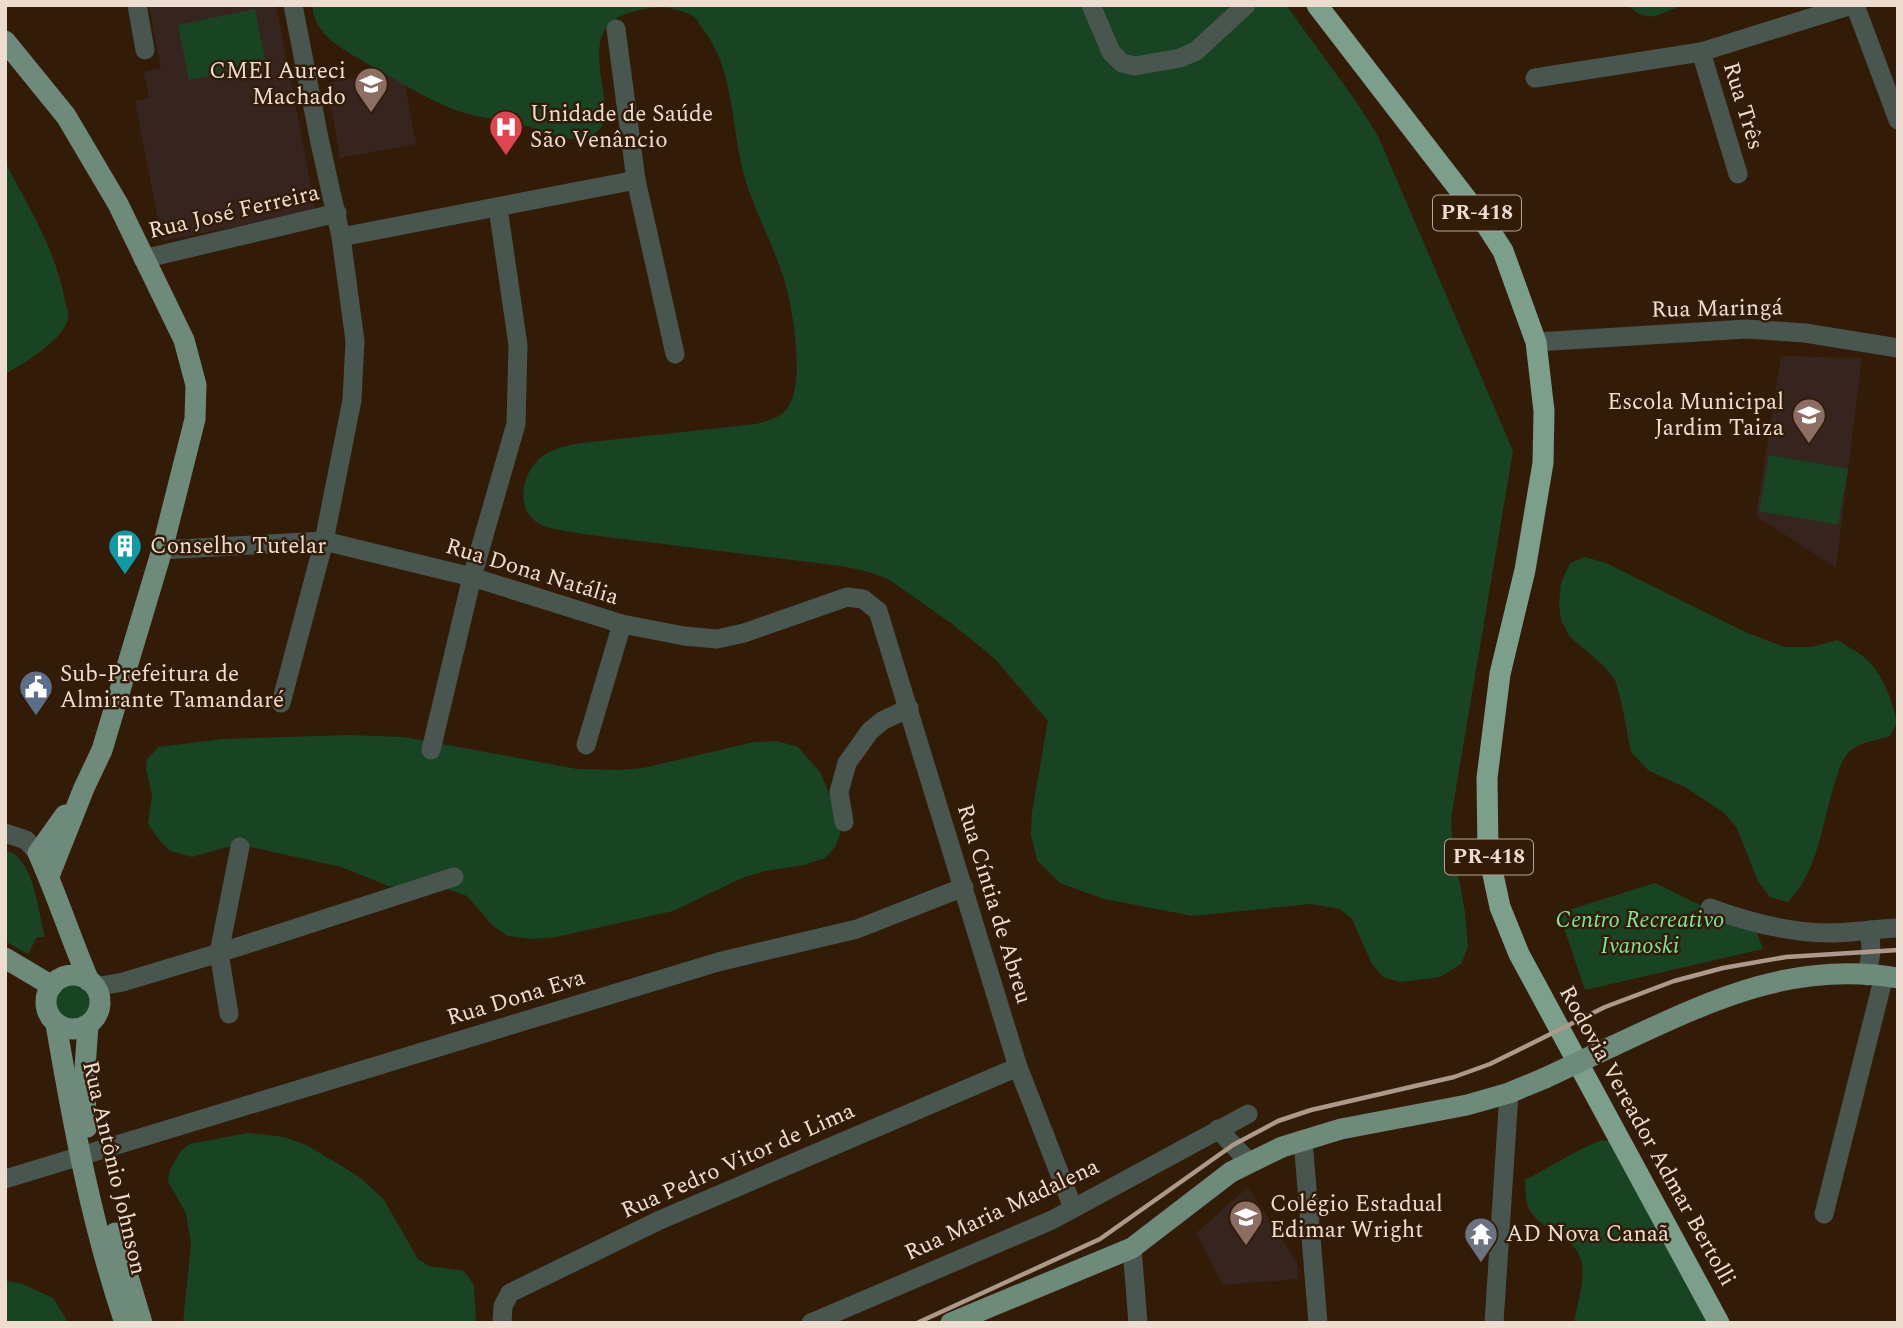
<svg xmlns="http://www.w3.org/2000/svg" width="1903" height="1328" font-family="Spectral,serif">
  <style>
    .education { fill: #36241e }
    .green { fill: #194423 }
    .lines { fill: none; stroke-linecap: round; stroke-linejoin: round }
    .minor { stroke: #48564f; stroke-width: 19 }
    .major { stroke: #6e8a7b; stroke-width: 21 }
    .highway { stroke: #7c9f8c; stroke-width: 21 }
    .rail { stroke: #ab998a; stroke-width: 4.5 }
    .major-bridge { stroke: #6e8a7b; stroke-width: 21 }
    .labels { text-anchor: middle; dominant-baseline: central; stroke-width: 5; stroke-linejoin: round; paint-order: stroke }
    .shield { fill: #321c08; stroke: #b5a395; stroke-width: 2 }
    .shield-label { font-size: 21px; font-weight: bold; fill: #edddd1 }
    .poi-label { font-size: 23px; fill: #edddd1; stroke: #321c08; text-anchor: start }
    .street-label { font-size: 23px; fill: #edddd1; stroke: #321c08 }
    .park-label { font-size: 23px; font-style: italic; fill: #7fe494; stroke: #321c08 }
  </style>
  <rect width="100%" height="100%" fill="#321c08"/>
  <!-- education -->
  <g class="education">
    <path d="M160 5H276L316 211 162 241 135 101 149 98 144 72 161 68 149 7Z"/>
    <path d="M402 69 416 144 340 158 327 83Z"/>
    <path d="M1781 356 1862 358 1836 568 1756 516Z"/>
    <path d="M1248 1187 1297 1262 1298 1279 1223 1285 1196 1233Z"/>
  </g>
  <!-- green -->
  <g class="green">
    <path d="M313 5H1286L1355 100 1378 136 1513 451 1451 818 1452 841 1465 912 1468 947 1461 964 1440 977 1400 982 1383 977 1372 964 1352 919 1340 909 1310 904 1193 916 1104 899 1060 883 1037 860 1031 835 1032 812 1048 721 995 659 951 623 888 579 866 571 841 566 583 534C568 531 548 530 535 521 514 505 524 468 544 455 557 446 576 444 591 442L756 424C766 421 777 419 785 411 808 389 792 301 782 273 772 243 757 215 747 185 730 134 737 73 703 29 700 25 697 19 693 16 688 13 679 10 673 9 660 5 645 9 632 12 564 29 628 114 594 134 572 148 545 130 523 125 506 120 489 119 472 115 437 106 407 86 377 69 362 60 345 52 332 41 322 32 311 19 313 5Z"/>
    <path d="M1627 5H1700C1694 6 1687 5 1682 6 1657 13 1652 26 1627 5Z"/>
    <path d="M255 9 266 64 189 80 178 25Z"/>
    <path d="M5 162C28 206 56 250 65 301 66 305 69 312 68 317 66 339 23 364 5 374Z"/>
    <path d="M1769 455 1848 469 1838 525 1759 511Z"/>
    <path d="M1585 557 1606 563 1745 632 1785 647H1811L1838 640C1846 646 1857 651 1865 658 1883 674 1892 700 1897 722L1890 736C1878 740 1858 742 1849 752 1840 762 1836 778 1832 792 1822 828 1816 874 1788 902L1770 897 1758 881 1737 828 1723 812 1685 787 1649 771 1631 752 1621 700 1615 680 1603 665 1570 637 1561 620 1559 605 1561 583 1570 563Z"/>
    <path d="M348 735 404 737 577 769 621 770 643 768 754 742 777 741 798 747 820 772 838 816 840 833 836 846 825 858 804 865 765 871 742 878 673 911 556 937 532 939 508 936 493 926 467 896 442 887 389 886 341 867 246 846 227 847 192 857 170 851 160 841 148 824 152 794 146 769 147 759 159 747 223 739Z"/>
    <path d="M5 850C34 856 38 912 45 937H37L28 954 5 941Z"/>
    <path d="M1655 883 1757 933 1763 949 1585 990 1559 913Z"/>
    <circle cx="73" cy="1002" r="19"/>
    <path d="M248 1133 284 1137 306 1145 342 1166 362 1179 384 1200 418 1259 429 1266 464 1271 474 1285 476 1323H183L191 1244 186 1213 168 1182 169 1172 180 1152 189 1144Z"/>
    <path d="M1602 1140 1618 1143 1711 1323H1574C1577 1304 1585 1283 1582 1264 1578 1235 1539 1232 1528 1207 1525 1200 1526 1187 1525 1180 1551 1167 1575 1150 1602 1140Z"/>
    <path d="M5 1281 20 1283 53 1298 66 1319V1323H5Z"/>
  </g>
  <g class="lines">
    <!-- minor -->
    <g class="minor">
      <path d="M137 5 145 50"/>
      <path d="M1091 5 1111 52 1122 63 1135 66 1180 58 1196 51 1246 5"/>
      <path d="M1855 5 1898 120"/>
      <path d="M616 29 636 180 675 354"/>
      <path d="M1701 52 1738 174"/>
      <path d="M1535 78 1701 52 1852 5"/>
      <path d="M341 237 636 180"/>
      <path d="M143 259 337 213"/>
      <path d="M1536 342 1747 329 1805 333 1898 348"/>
      <path d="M162 550 324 541 472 577 622 624 684 636 717 639 744 633 847 597 863 599 878 611 1018 1067 1073 1208"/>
      <path d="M281 703 324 541 352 400 355 341 341 237 320 143 293 5"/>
      <path d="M586 745 622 624"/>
      <path d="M431 750 472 577 516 424 518 345 498 208"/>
      <path d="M844 822 839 792 847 763 870 731 882 721 909 708"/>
      <path d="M5 833 26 840 38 853"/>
      <path d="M1710 908C1747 922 1787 932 1827 933 1850 933 1874 929 1898 928"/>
      <path d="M1867 976 1871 952 1870 930"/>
      <path d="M95 987 123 982 219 953 454 877"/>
      <path d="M229 1014 219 953 240 847"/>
      <path d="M1218 1129 1249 1162"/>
      <path d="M1303 1140 1318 1323"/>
      <path d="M5 1179 718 962 857 929 964 887"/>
      <path d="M1824 1214 1884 976"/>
      <path d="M1132 1248 1138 1323"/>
      <path d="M502 1323 503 1306 510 1293 660 1220 1018 1067"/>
      <path d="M811 1323 1052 1220 1248 1114"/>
      <path d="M1494 1323 1509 1093"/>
    </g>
    <!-- major -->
    <g class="major">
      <path d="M5 41 66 116 118 204 184 340 196 385 195 419 162 550 102 750 84 788 49 876"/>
      <path d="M65 815 38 853C57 895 71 939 89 981"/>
      <path d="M5 958 52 986"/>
      <circle cx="73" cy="1002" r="27"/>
      <path d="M56 1024C73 1124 92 1226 125 1323"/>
      <path d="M1613 1046C1708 1002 1790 960 1898 978"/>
      <path d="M87 1127 84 1082 88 1025"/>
      <path d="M115 1233 142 1323"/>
      <path d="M951 1323 1132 1248 1231 1172 1282 1147 1341 1129 1467 1105 1509 1093 1545 1078"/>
    </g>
    <!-- highway -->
    <path class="highway" d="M1317 5 1485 223 1503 251 1536 342 1544 411 1543 463 1525 570 1500 674 1487 778 1488 851 1500 907 1519 954 1719 1323"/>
    <!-- rail -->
    <path class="rail" d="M917 1323 1100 1239 1233 1145 1278 1121 1311 1110 1454 1077 1490 1064 1605 1007 1674 981 1723 968 1786 957 1898 950"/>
    <!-- major-bridge -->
    <path class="major-bridge" d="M1545 1078 1613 1046"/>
  </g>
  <!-- icons -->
  <defs>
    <g id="school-pin" transform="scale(1.75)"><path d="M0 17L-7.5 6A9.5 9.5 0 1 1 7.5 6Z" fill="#8d6e63" stroke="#321c08"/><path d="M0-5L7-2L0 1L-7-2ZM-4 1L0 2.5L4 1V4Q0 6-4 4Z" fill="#fff"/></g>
    <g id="hospital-pin" transform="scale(1.75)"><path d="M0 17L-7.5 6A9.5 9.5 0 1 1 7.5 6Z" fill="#e0444e" stroke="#321c08"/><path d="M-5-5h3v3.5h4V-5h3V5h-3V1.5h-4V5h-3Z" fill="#fff"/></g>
    <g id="building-pin" transform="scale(1.75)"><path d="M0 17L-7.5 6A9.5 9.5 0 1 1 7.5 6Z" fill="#0f9aa8" stroke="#321c08"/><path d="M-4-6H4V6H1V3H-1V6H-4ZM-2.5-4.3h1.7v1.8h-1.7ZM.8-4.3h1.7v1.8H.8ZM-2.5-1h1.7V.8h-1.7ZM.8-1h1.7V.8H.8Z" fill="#fff"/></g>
    <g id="civic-pin" transform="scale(1.75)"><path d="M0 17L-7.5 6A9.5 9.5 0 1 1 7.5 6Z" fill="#5c6f8a" stroke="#321c08"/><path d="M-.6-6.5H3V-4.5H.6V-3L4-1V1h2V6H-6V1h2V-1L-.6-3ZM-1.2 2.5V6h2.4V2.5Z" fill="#fff"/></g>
    <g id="temple-pin" transform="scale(1.75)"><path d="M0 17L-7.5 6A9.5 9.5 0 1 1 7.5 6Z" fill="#6b7280" stroke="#321c08"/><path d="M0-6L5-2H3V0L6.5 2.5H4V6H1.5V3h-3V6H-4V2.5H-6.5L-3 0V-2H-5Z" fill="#fff"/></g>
  </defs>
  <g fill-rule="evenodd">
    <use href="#school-pin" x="371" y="84"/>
    <use href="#hospital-pin" x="506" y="127"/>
    <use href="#school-pin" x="1809" y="415"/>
    <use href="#building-pin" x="125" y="546"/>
    <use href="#civic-pin" x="36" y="687"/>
    <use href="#school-pin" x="1246" y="1217"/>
    <use href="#temple-pin" x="1481" y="1234"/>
  </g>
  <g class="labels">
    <!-- shield labels -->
    <g class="shield">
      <rect x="1433" y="195.5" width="88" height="35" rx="5"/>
      <rect x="1445" y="839.5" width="88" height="35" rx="5"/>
    </g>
    <g class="shield-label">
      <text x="1477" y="213">PR-418</text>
      <text x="1489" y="857">PR-418</text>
    </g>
    <!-- poi labels -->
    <g class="poi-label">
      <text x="346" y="71" text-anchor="end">CMEI Aureci<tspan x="346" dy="26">Machado</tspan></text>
      <text x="530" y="114">Unidade de Saúde<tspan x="530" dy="26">São Venâncio</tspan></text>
      <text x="1784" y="402" text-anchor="end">Escola Municipal<tspan x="1784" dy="26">Jardim Taiza</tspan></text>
      <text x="150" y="546">Conselho Tutelar</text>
      <text x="60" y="674">Sub-Prefeitura de<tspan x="60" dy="26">Almirante Tamandaré</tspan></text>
      <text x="1270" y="1204">Colégio Estadual<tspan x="1270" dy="26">Edimar Wright</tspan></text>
      <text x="1506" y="1234">AD Nova Canaã</text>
    </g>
    <!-- street labels -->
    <g class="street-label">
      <text transform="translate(1743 106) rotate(73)">Rua Três</text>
      <text transform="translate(234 212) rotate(-13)">Rua José Ferreira</text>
      <text transform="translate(1717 309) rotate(-1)">Rua Maringá</text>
      <text transform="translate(532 572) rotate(17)">Rua Dona Natália</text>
      <text transform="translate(994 904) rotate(73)">Rua Cíntia de Abreu</text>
      <text transform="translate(516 998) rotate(-17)">Rua Dona Eva</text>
      <text transform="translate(1647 1136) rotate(61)">Rodovia Vereador Admar Bertolli</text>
      <text transform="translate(738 1161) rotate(-24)">Rua Pedro Vitor de Lima</text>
      <text transform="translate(114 1168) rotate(77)">Rua Antônio Johnson</text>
      <text transform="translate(1002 1210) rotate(-25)">Rua Maria Madalena</text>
    </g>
    <!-- park labels -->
    <g class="park-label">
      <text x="1640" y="920">Centro Recreativo<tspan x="1640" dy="26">Ivanoski</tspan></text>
    </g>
  </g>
  <!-- border -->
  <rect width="1903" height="1328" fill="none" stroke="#edddd1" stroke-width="14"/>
</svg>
